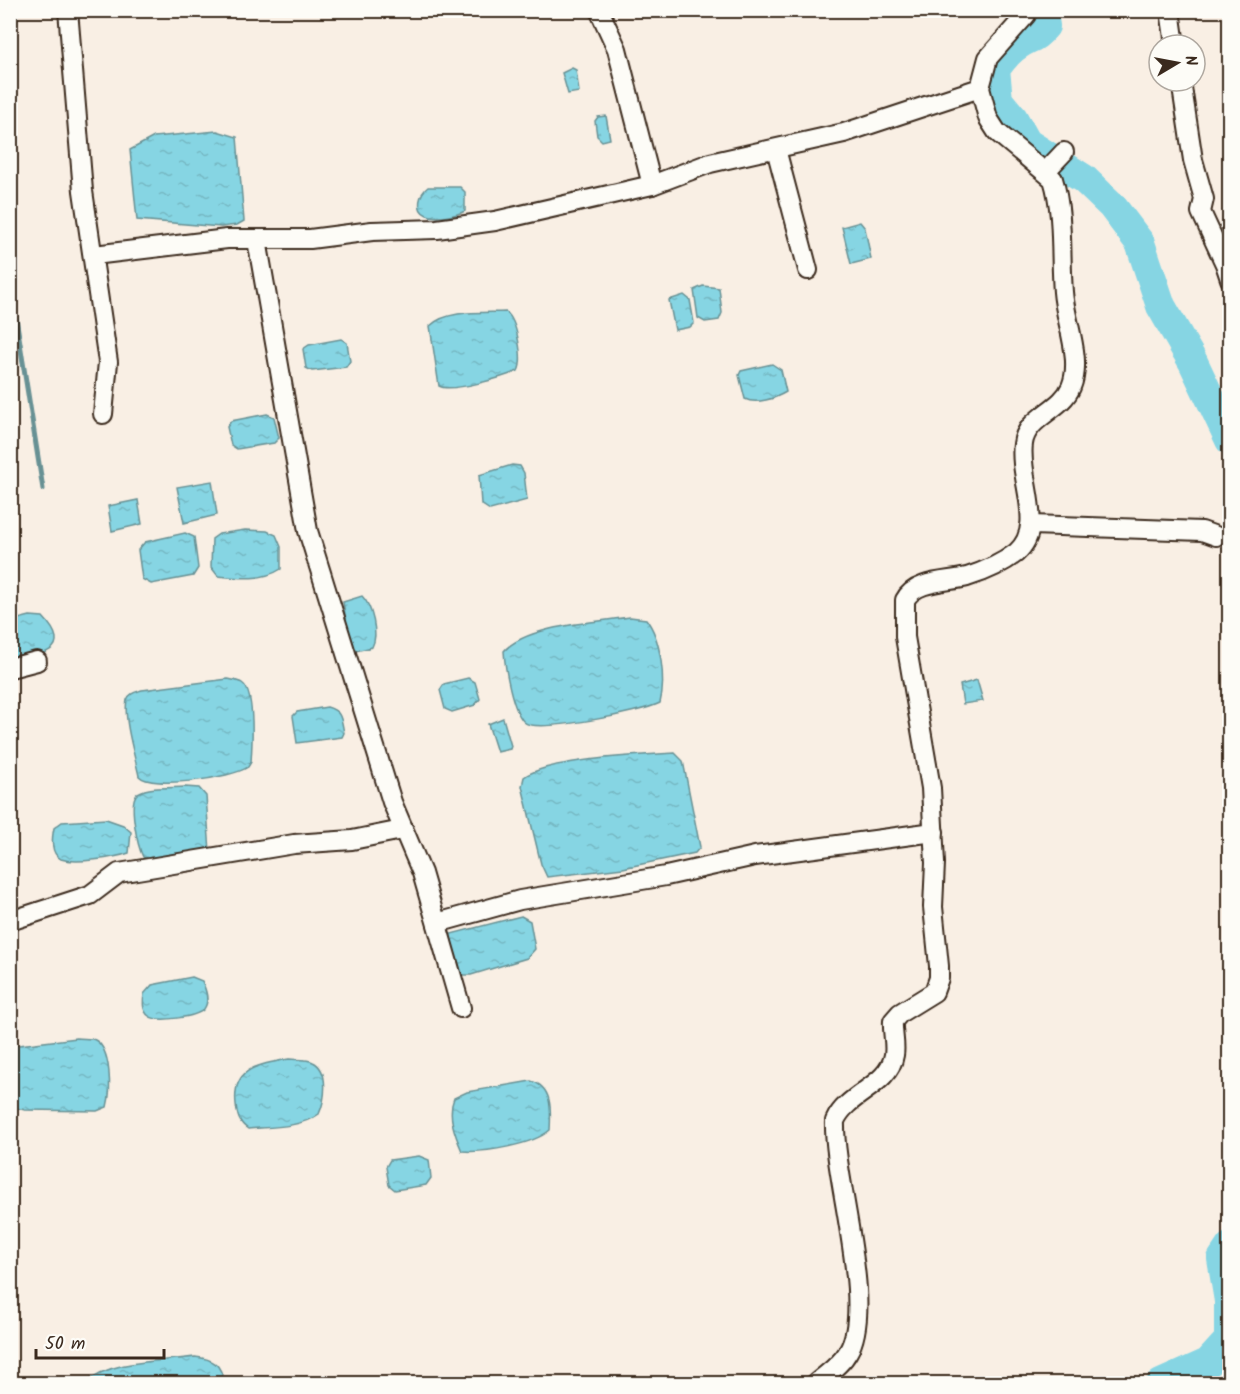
<svg xmlns="http://www.w3.org/2000/svg" width="1240" height="1394" font-family="Kalam,sans-serif">
  <style>
    .water { fill: url(#water-ripples); stroke: #689194; stroke-width: 1.5 }
    .lines { fill: none; stroke-linecap: round; stroke-linejoin: round }
    .stream { stroke: #689194; stroke-width: 5 }
    .river { stroke: #86d5e3; stroke-width: 30 }
    .minor-casing { stroke: #3b2a1e; stroke-width: 22 }
    .minor { stroke: #fdfcf7; stroke-width: 18 }
  </style>
  <defs>
    <pattern id="water-ripples" width="26" height="14" patternUnits="userSpaceOnUse" patternTransform="scale(1.5)"><rect width="26" height="14" fill="#86d5e3"/><path d="M2 4q2-2 4 0t4 0M15 11q2-2 4 0t4 0" fill="none" stroke="#75b7c2"/></pattern>
  </defs>
  <rect width="100%" height="100%" fill="#f9efe4"/>
  <filter id="ink" filterUnits="userSpaceOnUse"><feTurbulence type="fractalNoise" baseFrequency=".0167" numOctaves="2"/><feDisplacementMap in="SourceGraphic" scale="12" xChannelSelector="R" yChannelSelector="G"/><feConvolveMatrix kernelMatrix="1 2 1 2 8 2 1 2 1" color-interpolation-filters="sRGB"/></filter>
  <g filter="url(#ink)">
    <!-- water -->
    <g class="water">
      <path d="M572 68 576 70 579 92 568 94 562 73Z"/>
      <path d="M606 116 610 139 602 141 597 136 595 121 598 117Z"/>
      <path d="M217 131 237 137 244 221 237 225 221 227 137 220 130 150 154 137Z"/>
      <path d="M428 187H460L465 192V211C456 216 436 219 427 215 414 210 420 193 428 187Z"/>
      <path d="M860 222 865 228 871 259 851 264 842 227Z"/>
      <path d="M703 286 719 288 722 313 719 320 705 322 698 318 694 290Z"/>
      <path d="M684 295 690 300 694 323 690 327 675 330 669 300Z"/>
      <path d="M506 312C517 320 524 360 518 371 504 377 452 393 439 386L430 326C447 309 484 313 506 312Z"/>
      <path d="M341 339 347 343 350 361 346 367 312 371 306 368 303 349 309 345Z"/>
      <path d="M772 364 781 370 786 392C776 398 756 405 745 399L739 375 741 371Z"/>
      <path d="M267 414 274 417 279 438 274 443 237 449 231 445 227 427 231 421Z"/>
      <path d="M512 465 520 466 524 473 527 500 490 510 481 504 479 475Z"/>
      <path d="M212 481 217 515 184 523 177 487Z"/>
      <path d="M138 500 142 524 112 531 108 506Z"/>
      <path d="M245 530 267 531 276 535 281 547V569C263 581 238 578 218 576L211 567 212 539 219 534Z"/>
      <path d="M185 533 194 537 198 568 193 576 151 584 142 579 138 550 145 542Z"/>
      <path d="M362 596C372 606 379 634 372 647L356 651 349 639 343 602Z"/>
      <path d="M30 616 43 617C77 653 37 656 11 659L10 621Z"/>
      <path d="M630 617 646 619C661 638 666 680 660 703 643 712 536 734 524 722 512 710 505 668 504 651 527 625 597 622 630 617Z"/>
      <path d="M468 678 475 682 480 699 475 705 452 712 445 709 440 690 444 684Z"/>
      <path d="M228 679C232 680 239 681 242 683 256 692 252 746 251 762L248 767C232 778 152 790 139 776 135 757 123 718 127 700 129 693 136 692 142 690Z"/>
      <path d="M977 680 983 701 963 704 960 685Z"/>
      <path d="M327 707C342 711 341 719 344 733L342 737 297 743 293 716 297 712Z"/>
      <path d="M503 718 511 746 510 749 497 752 488 724Z"/>
      <path d="M675 753 683 761 700 847 695 853 623 868 547 877 541 864 522 786 524 777C549 759 642 755 675 753Z"/>
      <path d="M185 787 199 788 206 796 210 852 154 862 143 857C138 847 127 800 138 793 149 786 173 788 185 787Z"/>
      <path d="M106 819 123 825 131 832 129 853C115 858 75 864 61 859 50 854 52 837 54 828L62 822Z"/>
      <path d="M521 916 530 921 535 949 527 958 471 975H461C453 966 448 947 451 934Z"/>
      <path d="M192 977 202 981C206 990 210 1001 204 1009 197 1017 157 1023 149 1016 142 1011 143 1002 144 994L152 985Z"/>
      <path d="M77 1038C82 1039 91 1038 95 1040 112 1049 111 1092 107 1107L97 1111 25 1110 11 1107V1046Z"/>
      <path d="M289 1059C296 1060 307 1059 313 1062 330 1070 325 1101 319 1114 300 1128 270 1127 248 1129 239 1123 237 1115 236 1104 232 1067 259 1065 289 1059Z"/>
      <path d="M531 1081C553 1087 551 1111 550 1130 533 1145 484 1153 462 1151 455 1135 447 1115 454 1098L467 1092Z"/>
      <path d="M419 1156 429 1160 431 1178 426 1185 395 1190 389 1185 386 1167 390 1160Z"/>
      <path d="M195 1357C214 1359 221 1364 224 1383H85C111 1359 161 1362 195 1357Z"/>
    </g>
    <g class="lines">
      <!-- stream -->
      <path class="stream" d="M10 280 43 489"/>
      <!-- river -->
      <g class="river">
        <path d="M1042 10 1045 26C1033 40 1031 36 1018 45 1008 51 1002 60 995 69L998 100 1013 118 1027 143 1084 179 1112 206 1140 243 1161 306 1193 362 1230 440"/>
        <path d="M1161 1384 1208 1363 1229 1340V1301L1222 1259 1230 1247"/>
      </g>
      <!-- minor casing -->
      <g class="minor-casing">
        <g id="minor">
          <path d="M68 10 83 191 108 362 103 414"/>
          <path d="M599 10 617 49 652 185"/>
          <path d="M1170 10 1175 45"/>
          <path d="M1181 81 1193 160 1204 199 1201 212 1225 264 1230 279"/>
          <path d="M776 149 808 270"/>
          <path d="M1046 171 1064 152"/>
          <path d="M257 240 308 531 392 802 422 873 461 1008"/>
          <path d="M94 255 227 239H310L372 231 437 229 495 221 652 185 710 163 844 133 980 88"/>
          <path d="M1032 525 1202 531 1216 536"/>
          <path d="M10 668 37 661"/>
          <path d="M10 921 90 895 119 873 294 844 352 840 402 830"/>
          <path d="M437 923 520 900 666 876 755 856 934 832"/>
          <path d="M815 1384C826 1374 841 1365 848 1352 876 1306 833 1177 835 1121 847 1093 889 1086 894 1055 896 1044 892 1032 893 1021L900 1013 934 992 939 978V966L933 907 935 863 931 788 905 637V600C915 580 948 582 967 577 983 572 1003 563 1016 553 1047 526 1018 480 1023 444 1026 417 1061 411 1071 387 1083 359 1065 321 1063 292 1060 256 1064 214 1053 179L997 132 988 118 980 88 988 58 1026 15 1027 10"/>
        </g>
      </g>
      <!-- minor -->
      <use href="#minor" class="minor"/>
    </g>
  </g>
  <!-- margin -->
  <rect width="1240" height="1394" fill="none" stroke="#fdfcf7" stroke-width="36"/>
  <rect x="18" y="18" width="1204" height="1358" fill="none" stroke="#3b2a1e" stroke-width="2" filter="url(#ink)"/>
  <!-- north arrow -->
  <g transform="translate(1177 63) rotate(80)"><circle r="28" fill="#fdfcf7" stroke="#afa8a0" stroke-width="1.5"/>
  <path d="M0-4.5L10 22L0 15L-10 22Z" fill="#3b2a1e"/>
  <text y="-9" font-size="16" font-weight="bold" text-anchor="middle" fill="#3b2a1e">N</text>
  </g>
  <!-- scale -->
  <path d="M36 1349v9h128v-9" fill="none" stroke="#3b2a1e" stroke-width="3"/>
  <text x="45" y="1349" font-size="18" fill="#3b2a1e" stroke="#fdfcf7" stroke-width="4.5" paint-order="stroke">50 m</text>
</svg>
